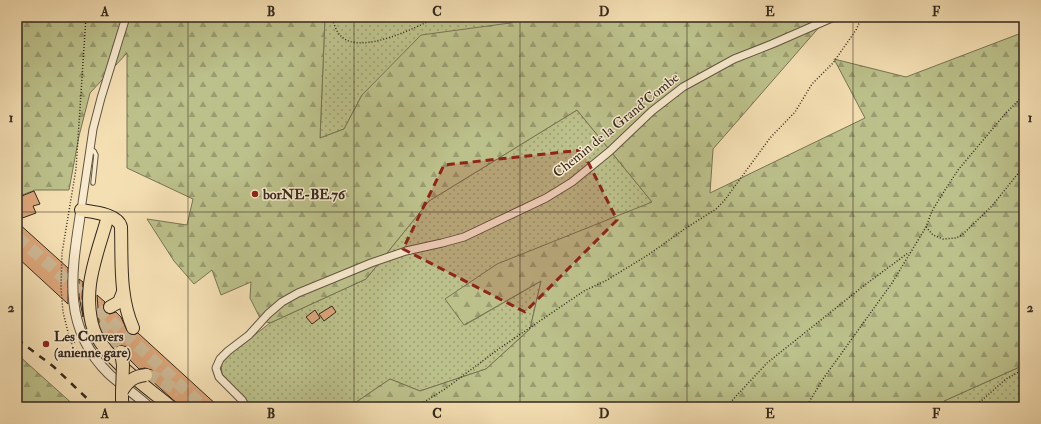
<svg xmlns="http://www.w3.org/2000/svg" width="1041" height="424" font-family="'IM FELL Double Pica',serif">
  <style>
    .grass { fill: url(#grass-dots); stroke: #787454 }
    .forest { fill: url(#forest-firs); stroke: #787454 }
    .building { fill: #dba579; stroke: #33281e }
    .lines { fill: none; stroke-linecap: round; stroke-linejoin: round }
    .trunk-tunnel { stroke: #cdba95; stroke-width: 12; stroke-dasharray: 12 6; stroke-linecap: butt }
    .service-casing { stroke: #635643; stroke-width: 5.5 }
    .minor-casing { stroke: #635643; stroke-width: 9 }
    .tertiary-casing { stroke: #635643; stroke-width: 11 }
    .trunk-casing { stroke: #33281e; stroke-width: 14 }
    .path { stroke: #33281e; stroke-width: 1.5; stroke-dasharray: 1 2; stroke-linecap: butt }
    .service { stroke: #f8eace; stroke-width: 3.5 }
    .minor { stroke: #f8eace; stroke-width: 7 }
    .tertiary { stroke: #f8eace; stroke-width: 9 }
    .trunk { stroke: #f4dfb3; stroke-width: 12 }
    .rail { stroke: #33281e; stroke-width: 2.5; stroke-dasharray: 7 7; stroke-linecap: butt }
    .trunk-bridge-casing { stroke: #33281e; stroke-width: 14; stroke-linecap: butt }
    .trunk-bridge { stroke: #f4dfb3; stroke-width: 12 }
    .marked { fill: #8f2418; fill-opacity: 0.2; stroke: #8f2418; stroke-width: 3; stroke-dasharray: 8 5; stroke-linejoin: round }
    .grid { fill: none; stroke: #33281e; stroke-width: 1; stroke-opacity: 0.55 }
    .poi-dot { fill: #8f2418; stroke: #f8eace; stroke-width: 1.5 }
    .labels { text-anchor: middle; dominant-baseline: central; stroke-width: 3; stroke-linejoin: round; paint-order: stroke }
    .street-label { font-size: 14px; fill: #33281e; stroke: #f8eace }
    .poi-label { font-size: 14px; font-weight: bold; fill: #33281e; stroke: #f8eace; text-anchor: start }
    .neatline { fill: none; stroke: #33281e; stroke-width: 1.5 }
    .grid-label { font-size: 13px; text-anchor: middle; font-weight: bold; fill: #33281e }
  </style>
  <defs>
    <pattern id="grass-dots" width="8" height="8" patternUnits="userSpaceOnUse"><rect width="8" height="8" fill="#bcc18b"/><path d="M2 2h.1M6 6h.1" fill="none" stroke="#999d71" stroke-width="1.8" stroke-linecap="round"/></pattern>
    <pattern id="forest-firs" width="22" height="20" patternUnits="userSpaceOnUse"><rect width="22" height="20" fill="#bcc18b"/><path d="M5 1l3.5 6h-7zM16 11l3.5 6h-7z" fill="#999d71"/></pattern>
  </defs>
  <rect width="100%" height="100%" fill="#f4dfb3"/>
  <filter id="stains"><feTurbulence type="fractalNoise" baseFrequency=".005" numOctaves="4"/><feColorMatrix values="0 0 0 0 .2 0 0 0 0 .09 0 0 0 0 .02 0 0 0 .5 -.17"/></filter>
  <radialGradient id="worn" r=".72"><stop offset=".6" stop-color="#630" stop-opacity="0"/><stop offset="1" stop-color="#630" stop-opacity=".3"/></radialGradient>
  <!-- grass -->
  <g class="grass">
    <path d="M325 17H522L362 95 344 129 320 138Z"/>
    <path d="M577 110 653 203 555 242 465 325 541 281 530 329 486 369 420 391 390 379 352 405 334 407H252L222 374 221 364 230 354 270 323 366 279 429 201Z"/>
    <path d="M1024 365V407H944V401Z"/>
  </g>
  <!-- forest -->
  <g class="forest">
    <path d="M17 17H325L320 138 344 129 362 95 421 35 510 23 522 17H828L713 149 710 193 865 118 834 59 906 77 1024 32V365L944 401V407H334L352 405 390 379 420 391 486 369 530 329 541 281 464 325 445 299 497 264 652 202 577 110 429 201 366 279 270 323 261 320 250 298 251 282 221 295 212 270 194 284 174 261 147 219 187 225 193 199 127 168V53L90 93 79 136 69 190H35L17 197Z"/>
    <path d="M17 354 76 407H17Z"/>
  </g>
  <!-- building -->
  <g class="building">
    <path d="M34 191 40 204 33 206 36 213 17 220V198Z"/>
    <path d="M17 222 68 268V304L17 257Z"/>
    <path d="M79 279 83 282 82 297 83 317 79 296Z"/>
    <path d="M97 295 105 302 103 307 106 313 110 314 116 312 121 317 128 333 132 335 138 333 219 407H181L151 380 153 374 152 370 145 368 139 369 130 360 127 347 120 345 116 347 108 340 103 332 99 322Z"/>
    <path d="M332 306 336 312 324 321 319 314Z"/>
    <path d="M315 310 320 318 312 324 306 317Z"/>
  </g>
  <g class="lines">
    <!-- trunk-tunnel -->
    <g class="trunk-tunnel">
      <path d="M17 237 51 266 204 407"/>
      <path d="M87 310 116 341 121 352"/>
      <path d="M146 375 154 377 179 391"/>
    </g>
    <!-- service casing -->
    <g class="service-casing">
      <path id="service" d="M90 149 94 151 96 155 93 183"/>
    </g>
    <!-- minor casing -->
    <g class="minor-casing">
      <g id="minor">
        <path d="M81 210 93 129 101 98 126 17"/>
        <path d="M246 407 242 400 219 377 216 368 220 359 228 351 249 335 268 314 282 302 298 293 371 263 406 251 442 243 464 237 546 198 572 182 610 151 652 111 683 87 734 59 772 44 834 17"/>
      </g>
    </g>
    <!-- tertiary casing -->
    <g class="tertiary-casing">
      <path id="tertiary" d="M81 210C72 270 60 326 109 374 122 386 137 395 149 407"/>
    </g>
    <!-- trunk casing -->
    <g class="trunk-casing">
      <g id="trunk">
        <path d="M81 210C93 212 118 214 121 227 122 261 119 296 133 328"/>
        <path d="M108 216C102 238 93 261 90 284 88 300 89 321 96 335 111 363 147 387 171 407"/>
        <path d="M110 307 119 302 123 292"/>
        <path d="M122 391V400L123 407"/>
      </g>
    </g>
    <!-- path -->
    <g class="path">
      <path d="M331 17C334 23 336 32 341 36 360 56 417 27 437 17"/>
      <path d="M926 227 933 235 943 239 956 238 962 235 992 206 1024 166"/>
      <path d="M75 342 71 344 63 312 61 288 62 253 76 169 86 17"/>
      <path d="M416 407 445 389 500 348 584 291 607 280 648 255 686 228 716 209 724 201 770 138 795 112 812 84 833 63 856 30 862 17"/>
      <path d="M726 407 767 363 866 284 908 253"/>
      <path d="M806 407 823 379 892 283 926 227 932 211 943 193 958 170 1005 114 1024 95"/>
      <path d="M965 407 981 401 1006 379 1024 369"/>
    </g>
    <!-- service -->
    <use href="#service" class="service"/>
    <!-- minor -->
    <use href="#minor" class="minor"/>
    <!-- tertiary -->
    <use href="#tertiary" class="tertiary"/>
    <!-- trunk -->
    <use href="#trunk" class="trunk"/>
    <!-- rail -->
    <path class="rail" d="M17 339 54 367 96 407"/>
    <!-- trunk-bridge casing -->
    <g class="trunk-bridge-casing">
      <g id="trunk-bridge">
        <path d="M121 352 123 365 122 391"/>
        <path d="M122 391C128 381 134 376 146 375"/>
      </g>
    </g>
    <!-- trunk-bridge -->
    <use href="#trunk-bridge" class="trunk-bridge"/>
  </g>
  <!-- marked area -->
  <path class="marked" d="M582 150 617 220 525 312 403 249 444 165Z"/>
  <!-- grid -->
  <path class="grid" d="M188 17V407M354 17V407M520 17V407M687 17V407M853 17V407M17 212H1024"/>
  <!-- markers -->
  <g class="poi-dot">
    <circle cx="255" cy="194" r="4"/>
    <circle cx="46" cy="344" r="4"/>
  </g>
  <g class="labels">
    <!-- street labels -->
    <g class="street-label">
      <text transform="translate(616 125) rotate(-39)">Chemin de la Grand'Combe</text>
    </g>
    <!-- poi labels -->
    <g class="poi-label">
      <text x="263" y="194">borNE-BE.76</text>
      <text x="54" y="336">Les Convers<tspan x="54" dy="16">(anienne gare)</tspan></text>
    </g>
  </g>
  <!-- margin -->
  <rect width="1041" height="424" fill="none" stroke="#f4dfb3" stroke-width="44"/>
  <rect x="22" y="22" width="997" height="380" class="neatline"/>
  <g class="grid-label">
    <text x="105" y="16">A</text>
    <text x="271" y="16">B</text>
    <text x="437" y="16">C</text>
    <text x="604" y="16">D</text>
    <text x="770" y="16">E</text>
    <text x="936" y="16">F</text>
    <text x="11" y="122">1</text>
    <text x="1030" y="122">1</text>
    <text x="11" y="312">2</text>
    <text x="1030" y="312">2</text>
    <text x="105" y="418">A</text>
    <text x="271" y="418">B</text>
    <text x="437" y="418">C</text>
    <text x="604" y="418">D</text>
    <text x="770" y="418">E</text>
    <text x="936" y="418">F</text>
  </g>
  <rect width="100%" height="100%" filter="url(#stains)"/>
  <rect width="100%" height="100%" fill="url(#worn)"/>
</svg>
